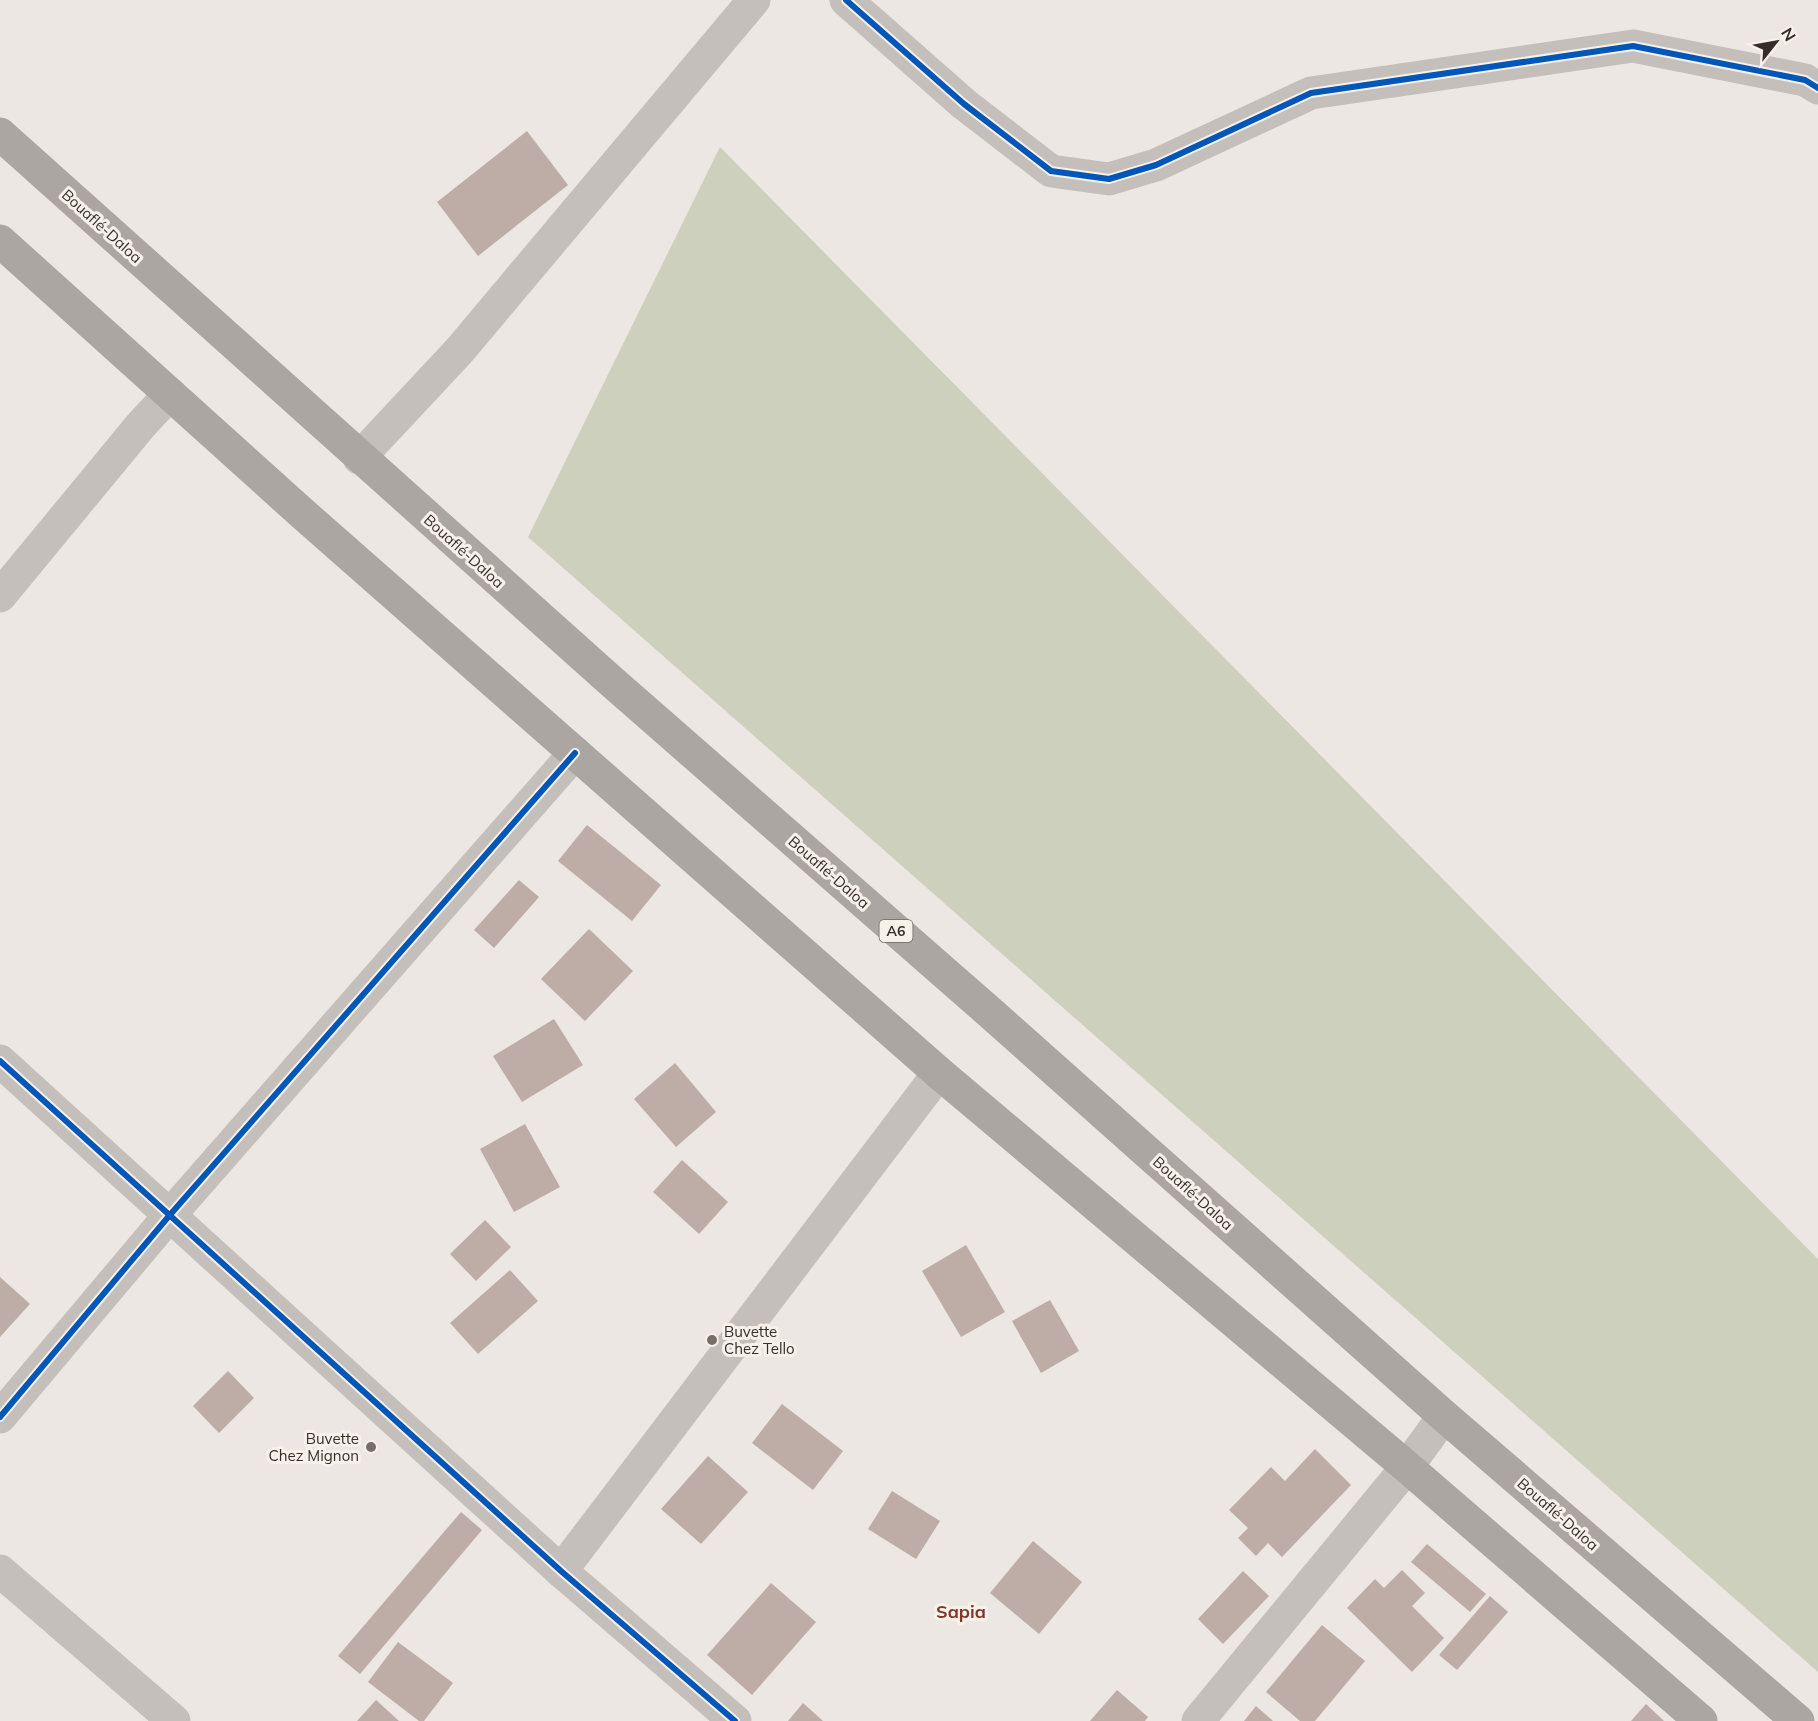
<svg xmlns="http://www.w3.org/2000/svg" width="1818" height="1721" font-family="Mulish,sans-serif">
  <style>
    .green { fill: #ced0be }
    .building { fill: #beaca6 }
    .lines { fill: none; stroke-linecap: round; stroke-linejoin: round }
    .minor { stroke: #c5bfbb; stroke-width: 33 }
    .highway { stroke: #aba6a1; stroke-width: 33 }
    .cycleway-casing { stroke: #f8f1ea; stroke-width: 10 }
    .cycleway { stroke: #0057b8; stroke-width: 6 }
    .poi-dot { fill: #766e6a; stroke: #f8f1ea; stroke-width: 2 }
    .labels { text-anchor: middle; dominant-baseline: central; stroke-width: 6; stroke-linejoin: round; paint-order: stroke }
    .shield { fill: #f8f1ea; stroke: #706864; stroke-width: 1.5 }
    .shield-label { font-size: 14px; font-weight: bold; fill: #362d2a }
    .street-label { font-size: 15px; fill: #362d2a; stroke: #f8f1ea }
    .poi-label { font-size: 15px; fill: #362d2a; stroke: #f8f1ea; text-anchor: start }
    .quarter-label { font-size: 18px; font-weight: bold; fill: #7d392b; stroke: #f8f1ea }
  </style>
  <rect width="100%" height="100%" fill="#ece7e2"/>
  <!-- green -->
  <path class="green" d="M720 147 1818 1259V1672L528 537Z"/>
  <!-- building -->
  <g class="building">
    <path d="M527 131 568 185 478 256 437 202Z"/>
    <path d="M587 825 661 885 632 921 558 861Z"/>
    <path d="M519 880 539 897 494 948 474 930Z"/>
    <path d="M589 929 633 971 585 1021 541 979Z"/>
    <path d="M554 1019 583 1065 522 1102 493 1056Z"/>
    <path d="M675 1063 716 1112 676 1147 634 1099Z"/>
    <path d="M525 1124 560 1187 514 1212 480 1149Z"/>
    <path d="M682 1160 728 1202 699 1234 653 1192Z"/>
    <path d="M485 1220 511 1247 476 1281 450 1254Z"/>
    <path d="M966 1245 1005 1312 961 1337 922 1271Z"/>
    <path d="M510 1270 538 1301 478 1354 450 1323Z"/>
    <path d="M0 1277 30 1304 0 1337Z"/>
    <path d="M1050 1300 1079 1351 1041 1373 1012 1321Z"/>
    <path d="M228 1371 254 1398 219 1433 193 1406Z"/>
    <path d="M782 1404 843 1451 813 1490 752 1443Z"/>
    <path d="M1315 1449 1351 1485 1282 1557 1268 1543 1256 1556 1238 1538 1248 1528 1229 1510 1271 1467 1285 1481Z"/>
    <path d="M708 1456 748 1492 701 1544 661 1509Z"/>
    <path d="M892 1491 940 1521 916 1559 868 1529Z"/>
    <path d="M461 1512 482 1530 360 1674 338 1656Z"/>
    <path d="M1033 1541 1082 1582 1039 1634 990 1593Z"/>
    <path d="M1427 1544 1486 1594 1470 1612 1411 1562Z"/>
    <path d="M1402 1570 1425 1593 1412 1606 1444 1638 1412 1672 1347 1608 1375 1579 1384 1588Z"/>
    <path d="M1243 1571 1269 1596 1223 1644 1198 1619Z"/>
    <path d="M771 1583 816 1622 752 1695 707 1655Z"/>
    <path d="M1490 1596 1508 1612 1457 1670 1439 1655Z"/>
    <path d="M1322 1625 1365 1661 1315 1721H1300L1266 1692Z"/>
    <path d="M398 1642 453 1683 424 1721H419L368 1682Z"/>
    <path d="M1117 1690 1148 1717 1145 1721H1090Z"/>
    <path d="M376 1700 399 1721H357Z"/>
    <path d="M803 1703 823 1721H788Z"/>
    <path d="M1646 1704 1664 1721H1631Z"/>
    <path d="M1256 1706 1273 1721H1244Z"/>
  </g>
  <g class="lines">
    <!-- minor -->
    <g class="minor">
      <path d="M846 0 964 104 1051 171 1109 179 1156 165 1311 93 1633 46 1805 80 1818 88"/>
      <path d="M359 458 459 351 754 0"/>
      <path d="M0 596 141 425 170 394"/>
      <path d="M0 1061 561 1571 735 1721"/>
      <path d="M0 1417 169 1216 575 753"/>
      <path d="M0 1571 174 1721"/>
      <path d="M561 1571 939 1073"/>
      <path d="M1198 1721 1407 1467 1444 1416"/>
    </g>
    <!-- highway -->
    <g class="highway">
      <path d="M0 134 611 681 994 1016 1444 1416 1798 1721"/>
      <path d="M0 241 303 514 939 1073 1407 1467 1701 1721"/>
    </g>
    <!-- cycleway casing -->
    <g class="cycleway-casing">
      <g id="cycleway">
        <path d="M846 0 964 104 1051 171 1109 179 1156 165 1311 93 1633 46 1805 80 1818 88"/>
        <path d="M0 1061 561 1571 735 1721"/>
        <path d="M0 1417 169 1216 575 753"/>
      </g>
    </g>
    <!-- cycleway -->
    <use href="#cycleway" class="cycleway"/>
  </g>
  <!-- markers -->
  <g class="poi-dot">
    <circle cx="712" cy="1340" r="6"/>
    <circle cx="371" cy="1447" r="6"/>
  </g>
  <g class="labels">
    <!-- shield labels -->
    <rect class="shield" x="879.5" y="920" width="33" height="22" rx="4.5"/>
    <g class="shield-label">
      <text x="896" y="931">A6</text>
    </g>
    <!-- street labels -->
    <g class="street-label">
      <text transform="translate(102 226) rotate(42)">Bouaflé-Daloa</text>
      <text transform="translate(464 551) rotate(42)">Bouaflé-Daloa</text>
      <text transform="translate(829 872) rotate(41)">Bouaflé-Daloa</text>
      <text transform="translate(1193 1193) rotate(42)">Bouaflé-Daloa</text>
      <text transform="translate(1558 1514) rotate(41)">Bouaflé-Daloa</text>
    </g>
    <!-- poi labels -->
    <g class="poi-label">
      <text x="724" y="1331">Buvette<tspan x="724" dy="17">Chez Tello</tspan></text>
      <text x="359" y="1438" text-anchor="end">Buvette<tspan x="359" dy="17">Chez Mignon</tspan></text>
    </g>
    <!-- quarter labels -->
    <g class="quarter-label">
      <text x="961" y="1611">Sapia</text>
    </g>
  </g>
  <!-- north arrow -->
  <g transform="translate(1776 42) rotate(59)" stroke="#f8f1ea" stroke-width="4.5" paint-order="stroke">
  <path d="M0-4.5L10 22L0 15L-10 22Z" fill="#362d2a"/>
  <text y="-9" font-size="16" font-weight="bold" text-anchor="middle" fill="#362d2a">N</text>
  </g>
</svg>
